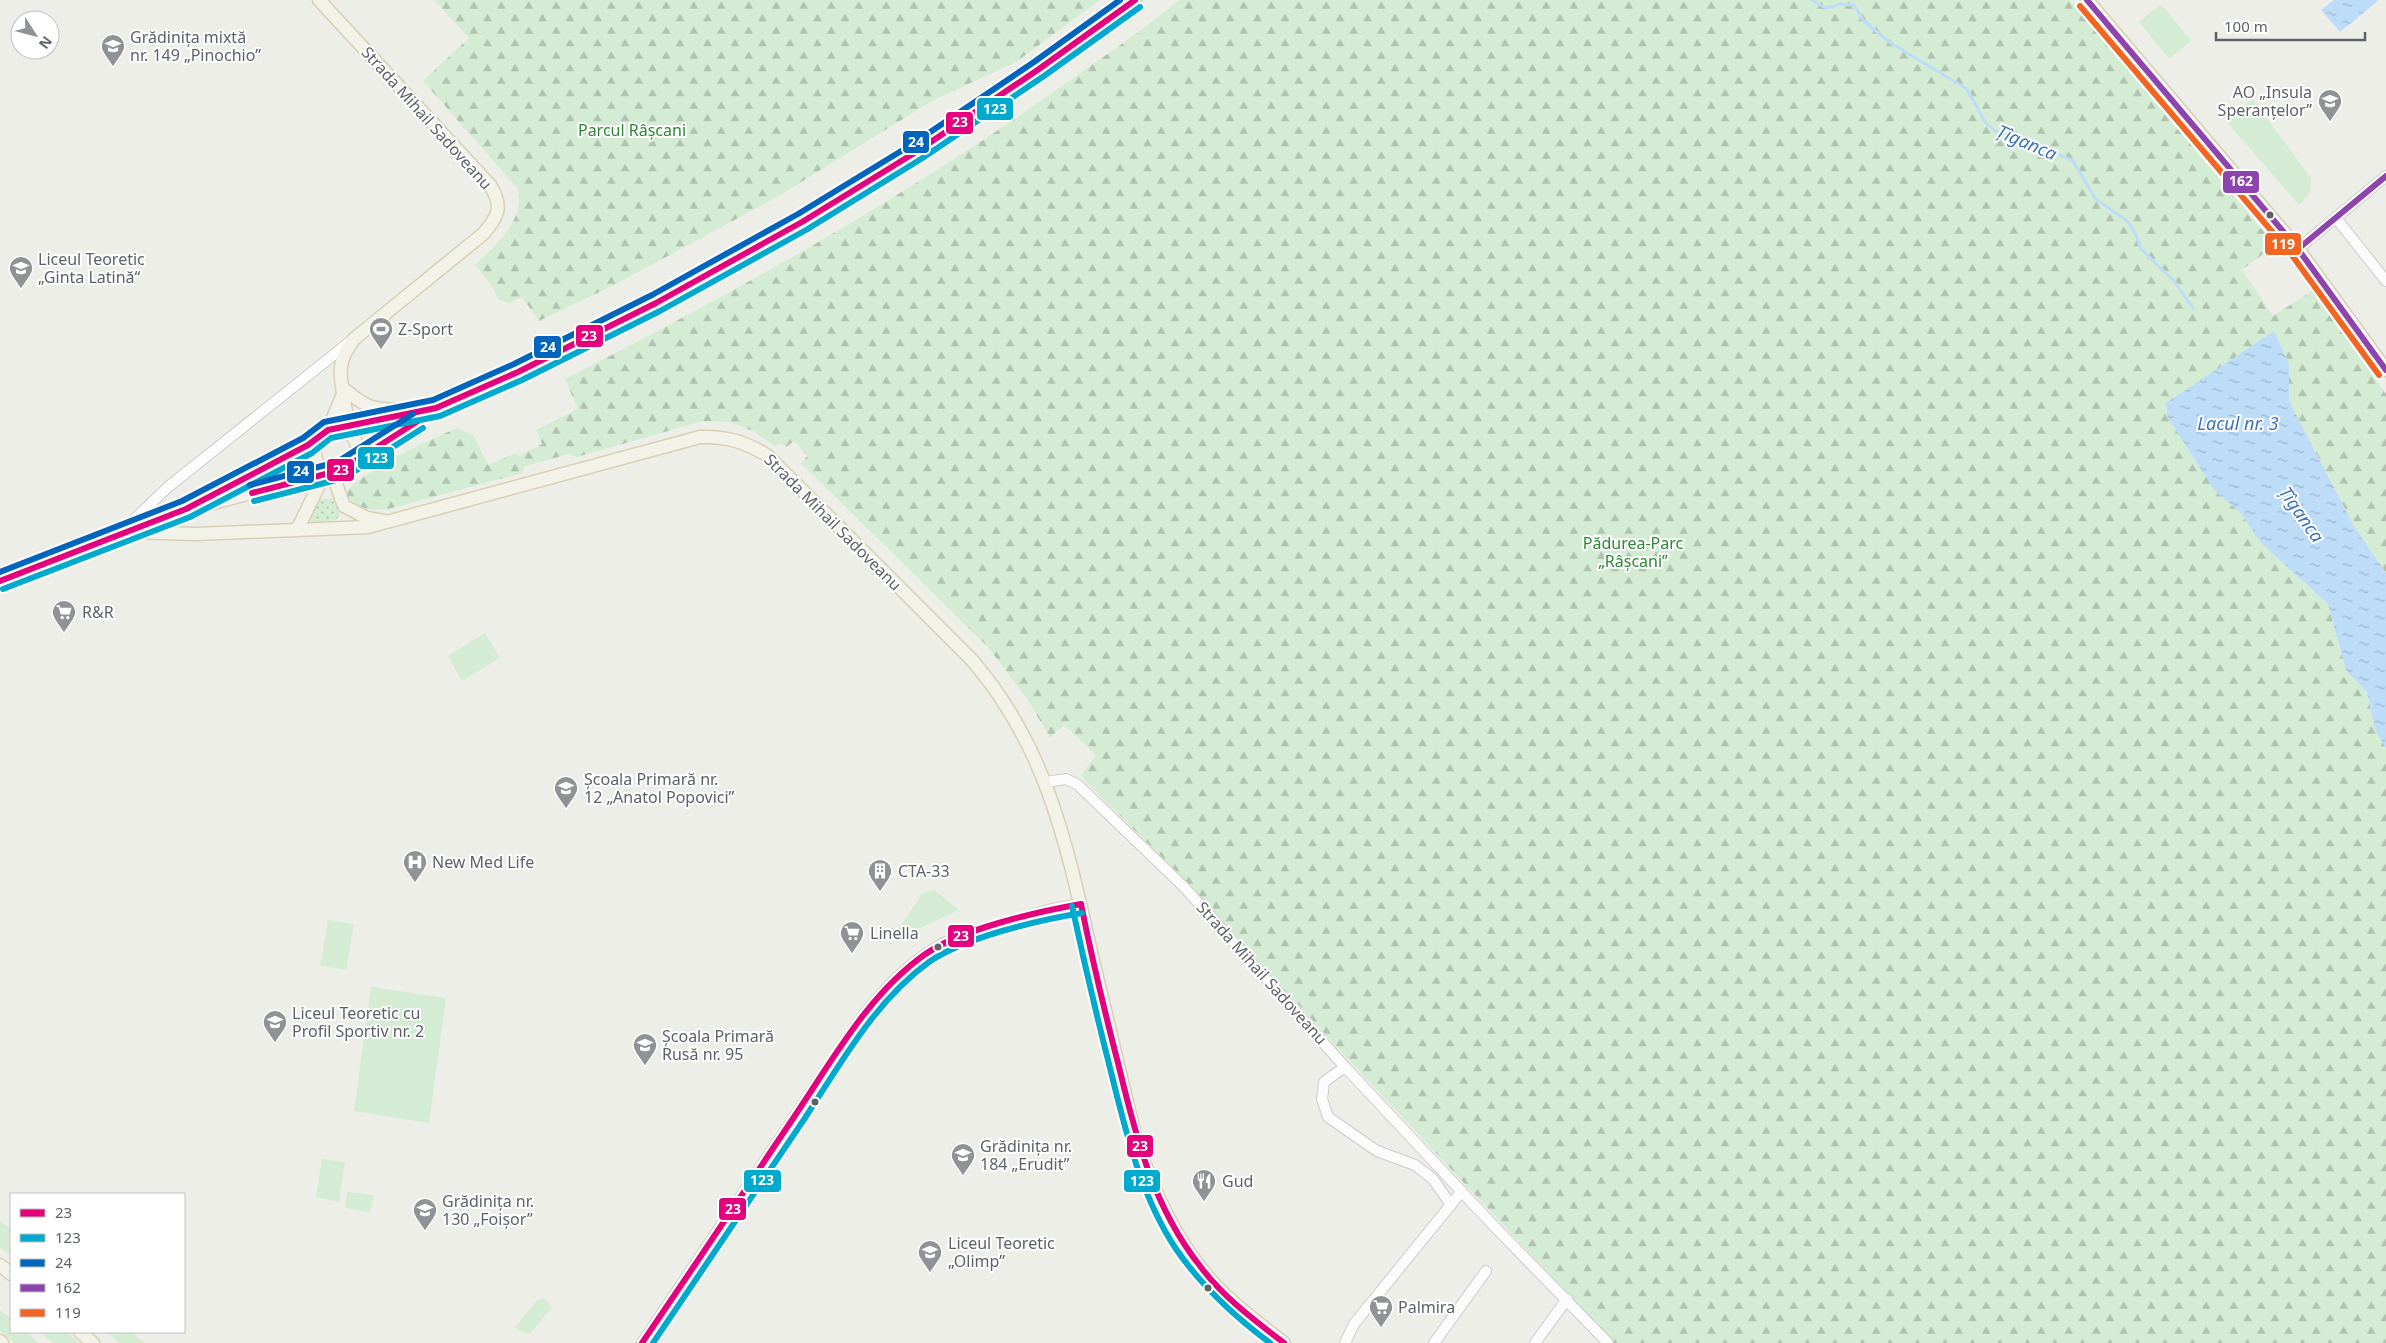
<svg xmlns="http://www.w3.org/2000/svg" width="2386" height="1343" font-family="'Noto Sans',sans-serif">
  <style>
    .grass { fill: url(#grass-dots) }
    .forest { fill: url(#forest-firs) }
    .green { fill: #d5ecd4 }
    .water { fill: url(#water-ripples) }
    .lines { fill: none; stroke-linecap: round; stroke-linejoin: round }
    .stream { stroke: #bddcf8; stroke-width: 3 }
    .minor-casing { stroke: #cbcccb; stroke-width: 12 }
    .major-casing { stroke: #d8d0b5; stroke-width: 15 }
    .minor { stroke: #fcfcfc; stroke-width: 10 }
    .major { stroke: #f3f2e9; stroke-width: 12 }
    .bus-1-casing { stroke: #fff; stroke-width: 10 }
    .bus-2-casing { stroke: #fff; stroke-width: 10 }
    .bus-3-casing { stroke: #fff; stroke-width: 10 }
    .bus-4-casing { stroke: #fff; stroke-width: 10 }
    .bus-5-casing { stroke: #fff; stroke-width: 10 }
    .bus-1 { stroke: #e5007d; stroke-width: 6 }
    .bus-2 { stroke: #00a9ce; stroke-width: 6 }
    .bus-3 { stroke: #0065bd; stroke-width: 6 }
    .bus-4 { stroke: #8e44ad; stroke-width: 6 }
    .bus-5 { stroke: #f26522; stroke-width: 6 }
    .bus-dot { fill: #5d6268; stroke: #fff; stroke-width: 2 }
    .labels { text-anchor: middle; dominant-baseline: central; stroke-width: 4; stroke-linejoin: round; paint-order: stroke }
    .poi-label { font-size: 16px; fill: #5d6268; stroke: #fff; text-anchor: start }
    .street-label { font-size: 16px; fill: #5d6268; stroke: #fff }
    .park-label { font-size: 16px; fill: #2e8636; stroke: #fff }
    .water-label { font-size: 18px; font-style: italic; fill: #3a73bb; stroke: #fff }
    .line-badge { stroke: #fff; stroke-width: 2 }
    .badge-label { font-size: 14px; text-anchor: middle; font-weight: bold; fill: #fff }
  </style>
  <defs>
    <pattern id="grass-dots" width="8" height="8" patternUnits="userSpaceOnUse" patternTransform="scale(1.25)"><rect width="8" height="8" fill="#d5ecd4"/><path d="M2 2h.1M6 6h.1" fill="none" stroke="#b0c3b0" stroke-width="1.8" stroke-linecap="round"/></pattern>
    <pattern id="forest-firs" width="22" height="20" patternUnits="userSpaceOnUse" patternTransform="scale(1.25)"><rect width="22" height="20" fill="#d5ecd4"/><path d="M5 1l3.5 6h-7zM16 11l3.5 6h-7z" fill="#b0c3b0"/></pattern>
    <pattern id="water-ripples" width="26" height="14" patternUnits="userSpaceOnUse" patternTransform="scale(1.25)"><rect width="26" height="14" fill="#bddcf8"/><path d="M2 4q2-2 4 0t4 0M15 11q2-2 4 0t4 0" fill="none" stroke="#9db6cd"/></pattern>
  </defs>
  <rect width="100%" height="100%" fill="#eeeee9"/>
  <!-- grass -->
  <path class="grass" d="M334 498C338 506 343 512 336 520L315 523 311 521 310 515 318 500Z"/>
  <!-- forest -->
  <g class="forest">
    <path d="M434 0H1100L1016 62 932 101 777 197 614 285 539 321 522 297 509 303 499 300 491 285 475 265C496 245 525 221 518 189L423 81 469 38Z"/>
    <path d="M1179 0H2069L2275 245 2242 270 2273 316 2312 291 2386 394V573L2355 528 2289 401V364L2274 331 2215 491 2240 511 2261 543 2328 604 2346 670 2367 692 2375 729 2386 748V1343H1614L1345 1056 1183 878 1087 783 1081 775 1096 755 1064 725 1050 738 1028 700 987 646 801 463 807 456 794 441 786 447 779 443 775 447 755 432 730 422 703 421 577 457 569 454 526 466 522 473 388 509C371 511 356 509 346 494 356 473 434 438 457 428L473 435 488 465 516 453 518 456 542 444 536 430 578 409 565 379C738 291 908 196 1066 83 1104 56 1144 30 1179 0Z"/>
  </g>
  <!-- green -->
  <g class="green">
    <path d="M2161 4 2191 41 2169 59 2139 22Z"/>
    <path d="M2253 99 2311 178C2313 191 2307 197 2299 205L2226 121Z"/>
    <path d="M485 633 500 658 462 681 448 656Z"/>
    <path d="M934 890 959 910 903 936 898 933V929L923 893Z"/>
    <path d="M328 920 354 924 346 970 320 965Z"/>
    <path d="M371 987 446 998 429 1123 354 1111Z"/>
    <path d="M322 1159 345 1162 339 1202 316 1197Z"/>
    <path d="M347 1192 374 1195 370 1212 345 1208Z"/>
    <path d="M0 1220 11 1229V1256L0 1247Z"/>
    <path d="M544 1298 552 1307 530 1334 518 1331 515 1327 537 1300Z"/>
    <path d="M0 1310 11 1319V1332H26L39 1343H14L0 1331Z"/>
    <path d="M40 1332H66L79 1343H53Z"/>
    <path d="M107 1332H131L145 1343H120Z"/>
  </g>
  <!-- water -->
  <g class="water">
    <path d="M2334 0H2377L2378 1 2340 32 2321 10Z"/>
    <path d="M2274 331 2289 364V401L2355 528 2386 573V748L2375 730 2367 692 2346 670 2328 604 2261 543 2240 512 2215 491 2168 418 2166 403Z"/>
  </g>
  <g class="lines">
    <!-- stream -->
    <path class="stream" d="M1811 0 1826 8 1841 4 1854 5 1863 20 1889 42 1967 89 1985 122 1995 131 2052 151 2073 161 2095 198 2128 222 2136 235 2141 249 2174 281 2193 308"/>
    <!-- minor casing -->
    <g class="minor-casing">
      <g id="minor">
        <path d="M2336 218 2386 281"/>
        <path d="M2298 249 2386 176"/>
        <path d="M118 535 168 487 351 341"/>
        <path d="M1046 782 1066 779 1078 785 1184 887 1345 1067 1492 1224 1608 1343"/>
        <path d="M1345 1067 1324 1082 1322 1099 1328 1117 1377 1151 1415 1165 1433 1179 1451 1205"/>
        <path d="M642 1343 853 1030C881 991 911 957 956 937L1052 909 1081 904"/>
        <path d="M1345 1343 1354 1324 1462 1191"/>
        <path d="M1434 1343 1486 1271"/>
        <path d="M1535 1343 1567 1299"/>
      </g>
    </g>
    <!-- major casing -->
    <g class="major-casing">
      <g id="major">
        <path d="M319 0 490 185C503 206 499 216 483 234L354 339C348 348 342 356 341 367 339 376 348 427 352 436"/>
        <path d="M2087 0 2298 249 2386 370"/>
        <path d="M344 389C368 409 372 409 403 410"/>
        <path d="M341 429 431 409"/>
        <path d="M328 430 343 394"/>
        <path d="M348 467 436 408 518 372 656 303 802 222 968 118 1135 0"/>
        <path d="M341 470 336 484 344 506 367 518 384 521"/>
        <path d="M205 505 341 470C349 466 357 459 357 450 357 413 291 427 324 475"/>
        <path d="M297 530 324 475"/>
        <path d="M130 532 196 534 368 527 700 437C726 436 746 442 768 456L971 659C1047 746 1067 846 1092 956 1107 1018 1122 1079 1136 1140 1154 1194 1179 1248 1219 1289 1239 1309 1262 1326 1284 1343"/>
        <path d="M0 581 186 509 317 439"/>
        <path d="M0 1265 11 1274"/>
        <path d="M80 1332 93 1343"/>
        <path d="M0 1341 2 1343"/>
      </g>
    </g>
    <!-- minor -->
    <use href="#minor" class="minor"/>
    <!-- major -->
    <use href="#major" class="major"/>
    <!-- bus-1 casing -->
    <g class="bus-1-casing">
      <g id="bus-1">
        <path d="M252 493 341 470 418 421"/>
        <path d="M0 581 186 509 308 445 328 430 436 408 518 372 656 303 802 222 916 152 1039 69 1135 0"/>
        <path d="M1081 904C1092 959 1105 1013 1119 1067 1136 1138 1154 1208 1200 1266 1223 1297 1254 1320 1284 1343"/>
        <path d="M642 1343C693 1268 744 1192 794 1117 832 1061 867 996 924 955 961 929 1036 912 1081 904"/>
      </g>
    </g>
    <!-- bus-2 casing -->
    <g class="bus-2-casing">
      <g id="bus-2">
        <path d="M254 501 344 478 423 428"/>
        <path d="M3 589 190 517 312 453 331 438 440 416 522 380 660 311 806 230 921 159 1044 76 1140 7"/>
        <path d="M1072 906C1084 962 1097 1017 1111 1072 1126 1133 1141 1196 1176 1249 1202 1287 1234 1316 1270 1343"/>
        <path d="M653 1343C703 1268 754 1193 805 1118 841 1063 875 1001 929 962 965 937 1039 920 1082 913"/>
      </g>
    </g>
    <!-- bus-3 casing -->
    <g class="bus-3-casing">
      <g id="bus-3">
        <path d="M250 485 337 462 413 414"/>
        <path d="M0 572 182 501 303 438 324 422 433 400 514 364 652 295 798 214 911 145 1034 62 1120 0"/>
      </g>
    </g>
    <!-- bus-4 casing -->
    <g class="bus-4-casing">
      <g id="bus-4">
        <path d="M2087 0 2298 249 2386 370"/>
        <path d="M2298 249 2386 176"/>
      </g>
    </g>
    <!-- bus-5 casing -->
    <g class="bus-5-casing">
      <path id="bus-5" d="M2080 6 2291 254 2379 375"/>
    </g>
    <!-- bus-1 -->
    <use href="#bus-1" class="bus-1"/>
    <!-- bus-2 -->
    <use href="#bus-2" class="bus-2"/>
    <!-- bus-3 -->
    <use href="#bus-3" class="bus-3"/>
    <!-- bus-4 -->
    <use href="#bus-4" class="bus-4"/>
    <!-- bus-5 -->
    <use href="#bus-5" class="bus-5"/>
  </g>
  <!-- icons -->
  <defs>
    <g id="school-pin" transform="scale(1.25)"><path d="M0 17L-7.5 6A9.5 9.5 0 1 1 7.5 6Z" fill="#909395" stroke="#fff"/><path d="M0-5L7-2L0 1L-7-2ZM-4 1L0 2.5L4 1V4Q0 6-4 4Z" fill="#fff"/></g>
    <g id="stadium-pin" transform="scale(1.25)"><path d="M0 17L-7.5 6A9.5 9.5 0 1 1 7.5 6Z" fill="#909395" stroke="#fff"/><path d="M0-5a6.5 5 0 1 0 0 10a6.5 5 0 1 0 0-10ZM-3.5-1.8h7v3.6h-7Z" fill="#fff"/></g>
    <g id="supermarket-pin" transform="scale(1.25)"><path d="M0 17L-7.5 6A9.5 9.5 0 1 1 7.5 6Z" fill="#909395" stroke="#fff"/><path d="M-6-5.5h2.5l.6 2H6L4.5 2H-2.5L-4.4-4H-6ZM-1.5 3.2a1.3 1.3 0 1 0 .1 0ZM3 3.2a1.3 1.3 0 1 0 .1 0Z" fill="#fff"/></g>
    <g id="hospital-pin" transform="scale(1.25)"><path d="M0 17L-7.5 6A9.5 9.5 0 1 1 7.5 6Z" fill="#909395" stroke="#fff"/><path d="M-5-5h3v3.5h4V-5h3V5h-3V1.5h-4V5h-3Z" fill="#fff"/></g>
    <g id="building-pin" transform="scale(1.25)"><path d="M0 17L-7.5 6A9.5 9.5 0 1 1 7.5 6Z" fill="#909395" stroke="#fff"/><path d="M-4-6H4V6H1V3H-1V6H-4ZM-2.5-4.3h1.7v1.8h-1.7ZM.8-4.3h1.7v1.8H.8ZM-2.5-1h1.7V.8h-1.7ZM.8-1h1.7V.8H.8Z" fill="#fff"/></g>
    <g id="restaurant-pin" transform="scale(1.25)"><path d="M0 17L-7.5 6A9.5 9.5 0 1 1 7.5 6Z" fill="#909395" stroke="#fff"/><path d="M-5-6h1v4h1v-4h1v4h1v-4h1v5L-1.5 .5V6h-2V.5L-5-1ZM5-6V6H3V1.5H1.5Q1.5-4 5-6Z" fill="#fff"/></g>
  </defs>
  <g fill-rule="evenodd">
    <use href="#school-pin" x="113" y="46"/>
    <use href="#school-pin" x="2330" y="101"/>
    <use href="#school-pin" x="21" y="268"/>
    <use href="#stadium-pin" x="381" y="329"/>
    <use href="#supermarket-pin" x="64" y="612"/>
    <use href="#school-pin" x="566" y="788"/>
    <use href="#hospital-pin" x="415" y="862"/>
    <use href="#building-pin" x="880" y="871"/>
    <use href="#supermarket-pin" x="852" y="933"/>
    <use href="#school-pin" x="275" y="1022"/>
    <use href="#school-pin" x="645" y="1045"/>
    <use href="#school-pin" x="963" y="1155"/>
    <use href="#restaurant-pin" x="1204" y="1181"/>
    <use href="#school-pin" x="425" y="1210"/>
    <use href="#school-pin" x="930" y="1252"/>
    <use href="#supermarket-pin" x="1381" y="1307"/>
  </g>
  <!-- markers -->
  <g class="bus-dot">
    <circle cx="2270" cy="215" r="4.5"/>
    <circle cx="938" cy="947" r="4.5"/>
    <circle cx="815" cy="1102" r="4.5"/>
    <circle cx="1208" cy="1288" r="4.5"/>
  </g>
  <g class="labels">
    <!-- poi labels -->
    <g class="poi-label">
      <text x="130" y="37">Grădinița mixtă<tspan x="130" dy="18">nr. 149 „Pinochio”</tspan></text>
      <text x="2312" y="92" text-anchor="end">AO „Insula<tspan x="2312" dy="18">Speranțelor”</tspan></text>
      <text x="38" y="259">Liceul Teoretic<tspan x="38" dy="18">„Ginta Latină“</tspan></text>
      <text x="398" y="329">Z-Sport</text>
      <text x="82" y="612">R&amp;R</text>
      <text x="584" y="779">Școala Primară nr.<tspan x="584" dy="18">12 „Anatol Popovici”</tspan></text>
      <text x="432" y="862">New Med Life</text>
      <text x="898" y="871">CTA-33</text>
      <text x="870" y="933">Linella</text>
      <text x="292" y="1013">Liceul Teoretic cu<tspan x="292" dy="18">Profil Sportiv nr. 2</tspan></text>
      <text x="662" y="1036">Școala Primară<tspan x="662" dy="18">Rusă nr. 95</tspan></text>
      <text x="980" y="1146">Grădinița nr.<tspan x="980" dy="18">184 „Erudit”</tspan></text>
      <text x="1222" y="1181">Gud</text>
      <text x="442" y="1201">Grădinița nr.<tspan x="442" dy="18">130 „Foișor”</tspan></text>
      <text x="948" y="1243">Liceul Teoretic<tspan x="948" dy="18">„Olimp”</tspan></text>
      <text x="1398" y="1307">Palmira</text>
    </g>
    <!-- street labels -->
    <g class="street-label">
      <text transform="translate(427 118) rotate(48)">Strada Mihail Sadoveanu</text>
      <text transform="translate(833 522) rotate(45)">Strada Mihail Sadoveanu</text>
      <text transform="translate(1262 973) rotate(48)">Strada Mihail Sadoveanu</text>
    </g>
    <!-- park labels -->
    <g class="park-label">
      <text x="632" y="130">Parcul Râșcani</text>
      <text x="1633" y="543">Pădurea-Parc<tspan x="1633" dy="18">„Râșcani”</tspan></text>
    </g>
    <!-- water labels -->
    <g class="water-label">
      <text transform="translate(2027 142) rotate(23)">Țîganca</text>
      <text x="2238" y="423">Lacul nr. 3</text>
      <text transform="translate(2302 514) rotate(55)">Țîganca</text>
    </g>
  </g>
  <g class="line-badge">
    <rect x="976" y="97" width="38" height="24" rx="5" fill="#00a9ce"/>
    <rect x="945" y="111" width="29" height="24" rx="5" fill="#e5007d"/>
    <rect x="902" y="130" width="28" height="24" rx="5" fill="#0065bd"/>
    <rect x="2222" y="170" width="38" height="24" rx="5" fill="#8e44ad"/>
    <rect x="2264" y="232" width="38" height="24" rx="5" fill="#f26522"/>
    <rect x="575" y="324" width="29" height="24" rx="5" fill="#e5007d"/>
    <rect x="533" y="335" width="29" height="24" rx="5" fill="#0065bd"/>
    <rect x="357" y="446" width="38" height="24" rx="5" fill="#00a9ce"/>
    <rect x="326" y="458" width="29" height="24" rx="5" fill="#e5007d"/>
    <rect x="286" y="460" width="29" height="24" rx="5" fill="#0065bd"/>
    <rect x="947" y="924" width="28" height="24" rx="5" fill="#e5007d"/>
    <rect x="1126" y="1134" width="28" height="24" rx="5" fill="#e5007d"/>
    <rect x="743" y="1169" width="39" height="24" rx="5" fill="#00a9ce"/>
    <rect x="1123" y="1169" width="38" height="24" rx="5" fill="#00a9ce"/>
    <rect x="718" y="1197" width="29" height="24" rx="5" fill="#e5007d"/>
  </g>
  <g class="badge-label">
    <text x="995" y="114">123</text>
    <text x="960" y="127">23</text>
    <text x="916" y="147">24</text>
    <text x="2241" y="186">162</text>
    <text x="2283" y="249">119</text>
    <text x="589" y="341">23</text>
    <text x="548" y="352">24</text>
    <text x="376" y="463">123</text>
    <text x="341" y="475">23</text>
    <text x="301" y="476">24</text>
    <text x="961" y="941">23</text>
    <text x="1140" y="1151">23</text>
    <text x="762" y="1185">123</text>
    <text x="1142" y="1186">123</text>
    <text x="733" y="1214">23</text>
  </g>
  <!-- legend -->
  <rect x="10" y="1193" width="175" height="140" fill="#ffffff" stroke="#bec0c3"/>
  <rect x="20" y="1209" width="25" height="8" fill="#e5007d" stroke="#bec0c3"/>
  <text x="55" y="1218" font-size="15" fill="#5d6268">23</text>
  <rect x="20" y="1234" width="25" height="8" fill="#00a9ce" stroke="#bec0c3"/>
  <text x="55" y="1243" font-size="15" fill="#5d6268">123</text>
  <rect x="20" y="1259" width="25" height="8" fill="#0065bd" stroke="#bec0c3"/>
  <text x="55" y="1268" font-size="15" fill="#5d6268">24</text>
  <rect x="20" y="1284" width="25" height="8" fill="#8e44ad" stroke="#bec0c3"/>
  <text x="55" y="1293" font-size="15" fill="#5d6268">162</text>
  <rect x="20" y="1309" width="25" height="8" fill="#f26522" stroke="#bec0c3"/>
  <text x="55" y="1318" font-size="15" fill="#5d6268">119</text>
  <!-- north arrow -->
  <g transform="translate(35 35) rotate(126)"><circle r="24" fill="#ffffff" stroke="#bec0c3"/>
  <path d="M0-4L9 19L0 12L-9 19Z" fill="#909395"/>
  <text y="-8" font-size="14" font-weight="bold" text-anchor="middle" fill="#5d6268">N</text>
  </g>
  <!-- scale -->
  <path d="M2216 32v8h149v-8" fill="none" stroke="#5d6268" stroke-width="2.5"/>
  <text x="2224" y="32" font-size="15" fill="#5d6268" stroke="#ffffff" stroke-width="4" paint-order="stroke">100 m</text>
</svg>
